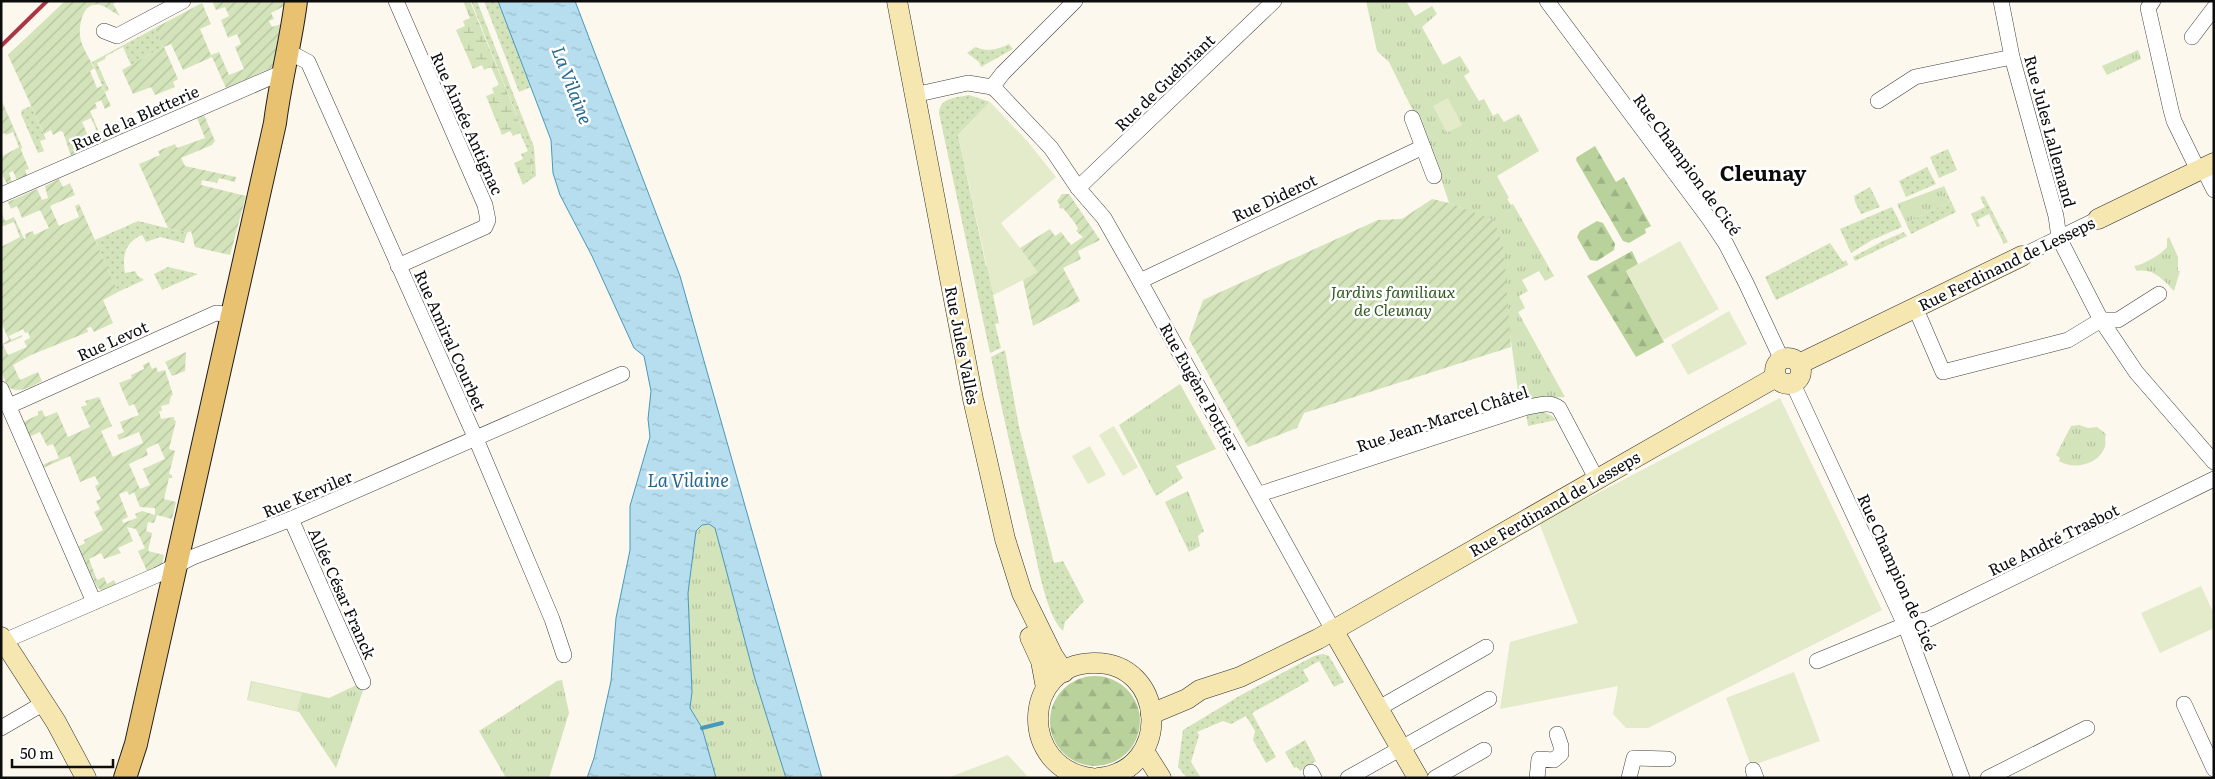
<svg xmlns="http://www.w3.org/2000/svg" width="2215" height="779" font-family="Literata,serif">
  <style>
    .grass { fill: url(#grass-dots) }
    .forest { fill: url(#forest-firs) }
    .wetland { fill: url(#wetland-marsh) }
    .park { fill: url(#park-tufts) }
    .garden { fill: url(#garden-furrows); fill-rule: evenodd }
    .pitch { fill: #e3ebcb }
    .water { fill: url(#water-ripples); stroke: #4798bc }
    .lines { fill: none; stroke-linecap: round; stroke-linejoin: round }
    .stream { stroke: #4798bc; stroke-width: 4 }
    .street-casing { stroke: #3f3f3f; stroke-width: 16 }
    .secondary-casing { stroke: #2e2e2e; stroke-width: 21 }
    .primary-casing { stroke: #1d1d1d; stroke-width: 24 }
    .street { stroke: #fff; stroke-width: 15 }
    .secondary { stroke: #f5e7af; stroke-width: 20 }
    .primary { stroke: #e8c171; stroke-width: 22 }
    .rail { stroke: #aa3545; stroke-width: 4 }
    .labels { text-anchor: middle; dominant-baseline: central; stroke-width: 5; stroke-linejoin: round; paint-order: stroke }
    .street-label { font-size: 16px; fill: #0c0c0c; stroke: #fff }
    .park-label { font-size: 16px; font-style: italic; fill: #345b24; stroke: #fff }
    .water-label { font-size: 18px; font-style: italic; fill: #25698e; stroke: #fff }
    .district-label { font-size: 21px; font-weight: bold; fill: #0c0c0c; stroke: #fff }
  </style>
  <defs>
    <pattern id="grass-dots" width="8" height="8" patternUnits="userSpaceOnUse" patternTransform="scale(1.25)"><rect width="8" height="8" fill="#d3e3ba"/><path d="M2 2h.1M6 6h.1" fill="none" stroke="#b4c29f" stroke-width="1.8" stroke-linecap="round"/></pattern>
    <pattern id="forest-firs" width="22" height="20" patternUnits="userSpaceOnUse" patternTransform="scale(1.25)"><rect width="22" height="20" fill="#b9d29c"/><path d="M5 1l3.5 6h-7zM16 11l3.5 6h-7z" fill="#9eb385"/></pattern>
    <pattern id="wetland-marsh" width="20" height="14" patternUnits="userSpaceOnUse" patternTransform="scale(1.25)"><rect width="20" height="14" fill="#d3e3ba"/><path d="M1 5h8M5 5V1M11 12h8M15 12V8" fill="none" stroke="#b4c29f"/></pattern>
    <pattern id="park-tufts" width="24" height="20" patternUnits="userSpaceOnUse" patternTransform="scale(1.25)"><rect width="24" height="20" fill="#d3e3ba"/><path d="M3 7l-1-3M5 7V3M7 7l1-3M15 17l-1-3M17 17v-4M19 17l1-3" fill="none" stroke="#b4c29f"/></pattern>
    <pattern id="garden-furrows" width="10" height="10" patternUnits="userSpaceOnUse" patternTransform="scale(1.25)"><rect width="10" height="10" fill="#d3e3ba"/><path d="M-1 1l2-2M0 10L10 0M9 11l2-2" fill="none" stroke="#b4c29f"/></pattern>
    <pattern id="water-ripples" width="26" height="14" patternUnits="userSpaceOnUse" patternTransform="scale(1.25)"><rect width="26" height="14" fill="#b7deee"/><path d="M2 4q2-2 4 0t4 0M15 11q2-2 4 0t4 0" fill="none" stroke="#9cbdcb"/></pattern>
  </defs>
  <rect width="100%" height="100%" fill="#fdf8ed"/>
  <!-- grass -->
  <g class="grass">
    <path d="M471 1H477L534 147 536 176 531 179 532 159 529 146Z"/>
    <path d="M484 1H498L531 87 519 92Z"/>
    <path d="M155 28 163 47 131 65 123 47 106 56 105 59 97 63 109 90 105 92 92 62Z"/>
    <path d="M1009 44 1013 49 981 67 979 62 967 53 975 47C988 52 997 50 1009 44Z"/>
    <path d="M969 95 990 102 958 135 986 266 1038 272 993 295 999 323 995 324 1001 348 990 353 939 113C940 97 956 98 969 95Z"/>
    <path d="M31 106 46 139 40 141 44 151 38 153 21 114 22 110Z"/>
    <path d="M1948 149 1957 170 1939 178 1930 157Z"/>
    <path d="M1927 167 1936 184 1906 197 1899 181Z"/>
    <path d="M1944 186 1956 212 1911 234 1906 223 1949 202 1942 187Z"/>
    <path d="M1870 187 1880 207 1861 214 1855 202 1854 196Z"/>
    <path d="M1984 196 2008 242 2004 244 1989 214 1977 220 1980 226 1977 227 1971 214 1985 207 1980 197Z"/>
    <path d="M1892 207 1902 227 1872 240 1851 253 1840 229Z"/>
    <path d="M138 221 187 233 184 243 160 237 146 242 142 235C125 242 122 256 125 273L135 271 138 276 144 280 118 292 95 240Z"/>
    <path d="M1904 232 1907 236 1855 261 1853 257 1883 241Z"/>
    <path d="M1830 243 1843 262 1846 260 1848 265 1776 300 1765 277Z"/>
    <path d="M168 267 198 274 162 290 154 274Z"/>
    <path d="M1005 350 1019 427 1054 563 1063 561 1084 601 1065 622 1063 631C1045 615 1036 554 1030 530 1016 472 1003 415 991 357Z"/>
    <path d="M1542 411 1552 416 1556 420 1528 426 1526 413Z"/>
    <path d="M1323 654 1329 656 1344 682 1334 687 1319 661 1303 670 1309 681 1252 713 1276 757 1266 763 1253 740 1255 731 1246 716 1231 724 1223 721 1197 732 1199 735 1191 762 1201 778H1187L1178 767 1183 730 1241 695 1314 656Z"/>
    <path d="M1305 740 1316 761 1300 771 1297 767 1294 768 1285 752Z"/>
  </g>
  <!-- forest -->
  <g class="forest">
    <path d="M1595 146 1616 182 1624 177 1651 226 1645 229 1646 233 1629 243 1623 241 1576 160 1577 157Z"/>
    <path d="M1597 221 1603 223 1615 244 1614 250 1597 261 1590 260 1577 237 1580 231Z"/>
    <path d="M1632 251 1638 264 1626 271 1664 342 1636 357 1587 276Z"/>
    <circle cx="1095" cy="721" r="45"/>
  </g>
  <!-- wetland -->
  <path class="wetland" d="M463 1H470L529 146 532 159 531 179 523 185 514 163 523 159 521 154 528 151 520 133 513 136 510 131 502 135 486 96 494 93 492 88 499 85 491 67 484 70 482 65 473 69 456 30 465 26 463 21 470 18Z"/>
  <!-- park -->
  <g class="park">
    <path d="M1366 1H1406L1415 16 1432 6 1437 14 1422 27 1443 65 1460 56 1470 72 1464 76 1479 101 1484 99 1493 116 1498 113 1504 122 1519 114 1539 151 1497 176 1509 198 1507 199 1511 205 1513 204 1554 276 1545 281 1539 271 1522 280 1528 291 1519 296 1525 308 1518 312 1565 397 1542 398 1520 405 1494 221 1449 203 1433 154 1415 115 1389 62 1377 51Z"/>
    <path d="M2138 50 2141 59 2107 75 2102 66Z"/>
    <path d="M1942 187 1949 202 1906 223 1897 204Z"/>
    <path d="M2169 237 2178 257V271H2180L2174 291C2163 280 2154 268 2137 271L2134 266C2143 265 2162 254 2167 247V239Z"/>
    <path d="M1180 384 1216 449 1176 466 1183 478 1156 496 1119 425Z"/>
    <path d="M2079 425 2088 428 2097 427 2106 434C2104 439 2107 444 2104 449 2097 465 2073 470 2059 461L2060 458 2056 455 2071 426Z"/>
    <path d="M1188 491 1204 531 1198 536 1200 546 1189 552 1165 502Z"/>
    <path d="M709 524 715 528 755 679 786 778H716L702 728 690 708 692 692 688 593 696 531 702 525Z"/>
    <path d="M562 680 569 713 549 778H506L479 731 557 681Z"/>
    <path d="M251 681 329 698 363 682 365 685 336 768 299 712 247 700Z"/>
  </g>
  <!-- garden -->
  <g class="garden">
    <path d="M65 1H118L113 4 120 16C114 13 106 6 100 5 83 1 79 24 80 36 81 46 90 59 94 68L90 71 97 88 102 86 111 106 105 109 101 100 95 103 97 108 90 111 99 132 119 123 123 134 102 143 91 118 82 122 88 136 81 139 85 151 71 156 63 132 60 131 53 135 51 130 44 134 8 55Z"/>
    <path d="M212 1H286V5L271 13 274 19 269 21 272 27 284 23 276 61 271 68 226 88 212 57 183 70 171 44 164 47 178 79 173 82 175 87 155 95 151 87 133 94 122 70 163 47 155 28 202 3 211 24 200 29 211 55 219 52 229 75 244 69 235 47 241 44 237 34 228 38 221 20 229 16 225 7 216 10Z"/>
    <path d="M1 99 22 147 21 150 29 169 25 170 27 176 17 180 13 171 9 173 12 182 7 184 1 172V157L19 147 13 132 6 135 5 133 1 134Z"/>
    <path d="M204 115 215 141 212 145 181 158 185 166 236 177 235 182 219 178 217 183 202 180 201 185 246 196 230 255 195 247 191 231 187 233 168 228 139 164 160 155 158 151 175 144 177 148 205 138 197 118Z"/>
    <path d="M59 179 63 187 70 183 75 195 50 206 59 226 79 217 75 206 79 204 118 292 103 300 113 323 94 332 91 327 87 328 88 332 31 355 13 365 20 380 38 372 42 381C31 387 20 394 8 387L1 372 2 344 9 340 1 322V247L20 237 14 222 1 227V211L5 221 14 217 24 239 26 238 25 234 33 231 34 235 49 228 40 210 22 218 17 206 11 209 8 202 37 189 42 200 48 198 45 186ZM23 329 25 333 28 332 30 338 24 341 27 347 8 355 3 345 22 337V335L11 340 9 336Z"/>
    <path d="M1062 194H1069L1100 240 1078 251 1081 259 1063 268 1080 301 1033 326 1023 280 1037 272 1020 248 1050 229 1055 236 1061 232 1071 245 1083 237 1076 231 1078 229C1075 221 1068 215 1063 208L1061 209 1059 207 1060 205 1057 201Z"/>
    <path d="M1432 199 1449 203 1494 220 1504 250 1511 347 1304 413 1297 428 1248 447 1189 339 1203 300 1378 220 1402 219Z"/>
    <path d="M186 352 185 371 172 376 165 362Z"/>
    <path d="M149 362 152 369 156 367 158 372 165 370 173 395 171 396 169 404 161 406 162 411H159L161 419 174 417V420L176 421 169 449 175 451 169 474 172 475V478H169L164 499 176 502 172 519 157 515 154 523 148 522 146 531 152 533 148 551 164 555 162 564 147 571 138 551 145 548 136 529 127 527 133 541 118 548 121 553 104 559 101 553 89 559 97 580 104 577 107 584 114 580 116 584 102 591 97 587 78 547 85 543 84 540 103 530 94 512 100 509 96 501 101 499 95 486 99 484 95 476 80 482 70 456 43 468 42 465 59 458 53 444 47 446 40 432 29 437 23 422 38 415V412L42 410 45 417 57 412 68 437 90 427 81 407 87 405 85 401 99 397 112 426 101 431 113 457 143 443 139 432 119 440 117 435 124 432 120 422 139 415 134 404 129 406 119 383 132 378 131 375 144 369 143 365ZM158 443 165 459 143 469 150 485 140 489 129 464 148 455 146 449ZM127 491 129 495 134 492 140 507 155 508V515L142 511 135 514 137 518 123 523 122 520 128 517 119 494Z"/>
  </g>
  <!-- pitch -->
  <g class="pitch">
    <path d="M1448 98 1462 125 1447 133 1433 106Z"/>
    <path d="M990 102 1028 142 1056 177 1001 223 1038 272 993 295 958 135Z"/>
    <path d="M1680 241 1719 309 1663 340 1626 271Z"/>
    <path d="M1729 311 1747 344 1688 375 1671 345Z"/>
    <path d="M1780 398 1882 610 1648 728H1626L1613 714 1618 686 1500 709 1510 642 1578 623 1538 520 1594 495Z"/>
    <path d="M1114 426 1138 467 1123 476 1099 435Z"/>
    <path d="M1090 446 1106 475 1088 484 1072 456Z"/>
    <path d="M2201 586 2214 614V628L2160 653 2141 613Z"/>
    <path d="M1794 672 1820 741 1751 766 1726 698Z"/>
    <path d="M252 682 302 693 297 711 248 700Z"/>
    <path d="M1008 755 1029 778H947Z"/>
  </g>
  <!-- water -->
  <path class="water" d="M498 1H575L680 276 822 778H786L755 679 715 528 709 524 702 525 696 531 688 593 692 692 690 708 702 728 716 778H587L594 758 611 681 616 618 630 550V506L650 437 648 419 651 391 644 356 634 348 592 256 560 195 553 173 551 140Z"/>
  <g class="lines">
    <!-- stream -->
    <path class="stream" d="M702 728 722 723"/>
    <!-- street casing -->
    <g class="street-casing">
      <g id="street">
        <path d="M396 1 485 205 488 220 485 227 398 266"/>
        <path d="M1547 1 1710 220 1726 244 1746 283 1782 360"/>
        <path d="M2001 1 2012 57 2056 216 2059 238 2101 320 2136 372 2214 462"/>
        <path d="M2153 1 2148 8 2171 110 2174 121 2198 170"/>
        <path d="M104 31 117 36 183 1"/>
        <path d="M2192 37 2214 8"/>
        <path d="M289 52 308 62 476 439 552 619 564 655"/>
        <path d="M992 87 1003 73 1075 1"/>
        <path d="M914 95 968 83 992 87 997 91 1051 148 1078 188 1104 218 1137 276 1333 630"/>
        <path d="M1878 101 1915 77 2012 57"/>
        <path d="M1412 118 1434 176"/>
        <path d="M2203 168 2214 190"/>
        <path d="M1078 188 1274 1"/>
        <path d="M1 195 283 72"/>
        <path d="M2022 256 2098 219"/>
        <path d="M1140 281 1423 147"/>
        <path d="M1915 307 1943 372 2068 340 2101 320H2118L2159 294"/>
        <path d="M1793 384 1905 625 1962 778"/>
        <path d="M1 389 94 602"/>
        <path d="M9 406 216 313 232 315"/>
        <path d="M1260 494 1524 408C1536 406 1549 400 1559 408L1596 478"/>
        <path d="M291 519 363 682"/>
        <path d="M4 641 157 575 193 557 291 519 622 374"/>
        <path d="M1817 661 1905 625 1929 619 2214 479"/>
        <path d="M2184 704 2214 769"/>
        <path d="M1379 708 1486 647"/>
        <path d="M1 728 44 703"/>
        <path d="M1753 770 1756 778"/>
        <path d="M1311 772 1314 778"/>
        <path d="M1348 778 1489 699"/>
        <path d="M1435 778 1484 750"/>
        <path d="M1537 778 1539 759 1554 760 1561 754V746L1557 734"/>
        <path d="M1629 778 1634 758 1668 759"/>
        <path d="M1988 778 2087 728"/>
      </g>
    </g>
    <!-- secondary casing -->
    <g class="secondary-casing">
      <g id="secondary">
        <path d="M897 1 973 399 1005 539 1022 593 1053 656 1064 672"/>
        <path d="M2098 219 2214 163"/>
        <circle cx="1788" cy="371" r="13"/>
        <path d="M1799 364 2022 256"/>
        <path d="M1333 630 1418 778"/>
        <path d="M1 637 56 722 86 778"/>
        <path d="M1030 637 1041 661 1046 688"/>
        <path d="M1151 714 1187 699 1200 690 1240 677 1318 639 1776 377"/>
        <path d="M1144 751 1161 778"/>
        <path d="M1091 778C1018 768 1022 664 1093 663 1167 661 1173 771 1098 778"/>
      </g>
    </g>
    <!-- primary casing -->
    <g class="primary-casing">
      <path id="primary" d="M125 778 136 744 275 123C280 82 291 42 296 1"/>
    </g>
    <!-- street -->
    <use href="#street" class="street"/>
    <!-- secondary -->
    <use href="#secondary" class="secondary"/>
    <!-- primary -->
    <use href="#primary" class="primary"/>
    <!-- rail -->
    <path class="rail" d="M1 46 47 1"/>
  </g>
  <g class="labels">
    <!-- street labels -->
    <g class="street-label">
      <text transform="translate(1164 82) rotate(-44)">Rue de Guébriant</text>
      <text transform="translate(135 117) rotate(-24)">Rue de la Bletterie</text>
      <text transform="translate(468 123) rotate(66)">Rue Aimée Antignac</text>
      <text transform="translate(2051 131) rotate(75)">Rue Jules Lallemand</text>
      <text transform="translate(1688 164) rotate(54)">Rue Champion de Cicé</text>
      <text transform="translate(1274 197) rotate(-25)">Rue Diderot</text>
      <text transform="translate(2006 263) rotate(-26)">Rue Ferdinand de Lesseps</text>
      <text transform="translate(112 340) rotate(-24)">Rue Levot</text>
      <text transform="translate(451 340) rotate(66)">Rue Amiral Courbet</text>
      <text transform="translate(963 345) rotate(79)">Rue Jules Vallès</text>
      <text transform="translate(1200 387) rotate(61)">Rue Eugène Pottier</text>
      <text transform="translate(1442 418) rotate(-18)">Rue Jean-Marcel Châtel</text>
      <text transform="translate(307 493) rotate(-23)">Rue Kerviler</text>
      <text transform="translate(1554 503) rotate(-30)">Rue Ferdinand de Lesseps</text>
      <text transform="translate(2053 539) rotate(-26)">Rue André Trasbot</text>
      <text transform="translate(1898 572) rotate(66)">Rue Champion de Cicé</text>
      <text transform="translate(343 593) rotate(66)">Allée César Franck</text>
    </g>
    <!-- park labels -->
    <g class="park-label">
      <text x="1393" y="291">Jardins familiaux<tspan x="1393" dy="18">de Cleunay</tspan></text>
    </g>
    <!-- water labels -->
    <g class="water-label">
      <text transform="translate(573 85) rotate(69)">La Vilaine</text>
      <text x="688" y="479">La Vilaine</text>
    </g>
    <!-- district labels -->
    <g class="district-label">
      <text x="1763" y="171">Cleunay</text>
    </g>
  </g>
  <!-- border -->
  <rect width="2215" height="779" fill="none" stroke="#0c0c0c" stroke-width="5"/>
  <!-- scale -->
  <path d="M12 759v8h101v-8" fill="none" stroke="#0c0c0c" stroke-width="2.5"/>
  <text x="20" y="759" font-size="15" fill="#0c0c0c" stroke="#ffffff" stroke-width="4" paint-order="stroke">50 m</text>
</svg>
